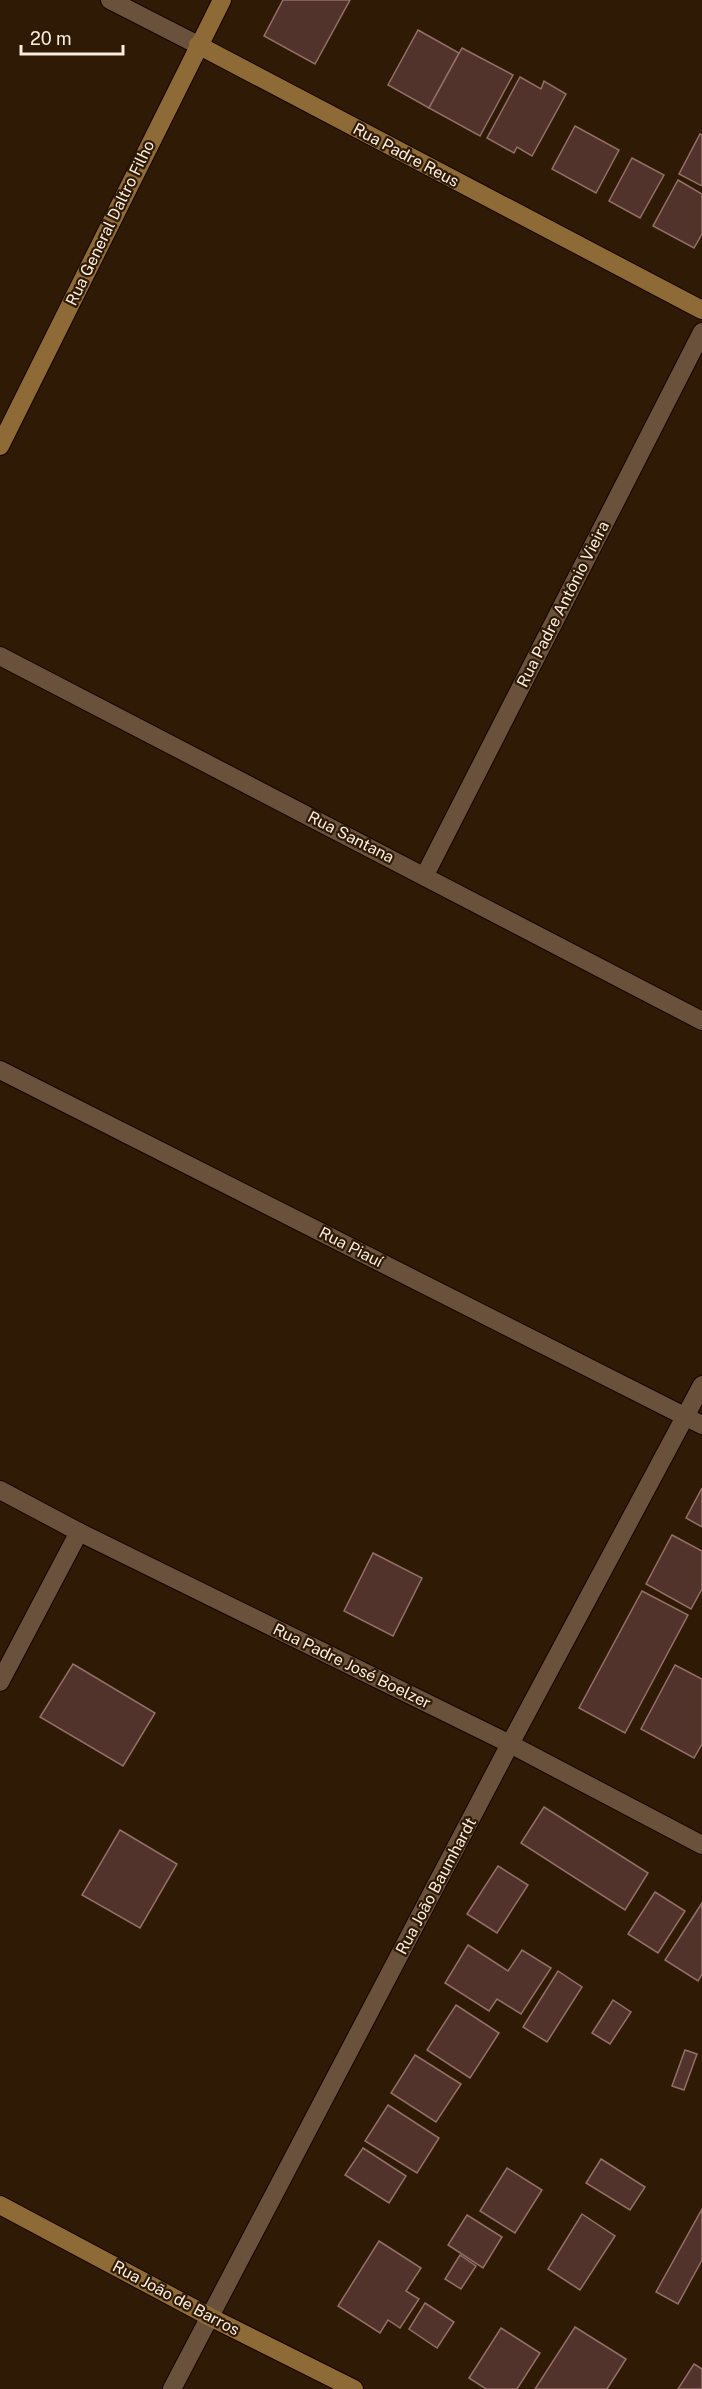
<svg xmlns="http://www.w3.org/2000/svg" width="702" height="2389" font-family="'Public Sans',sans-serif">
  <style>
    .building { fill: #52332c; stroke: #937067; stroke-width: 1.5 }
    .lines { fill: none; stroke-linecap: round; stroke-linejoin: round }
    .street-casing { stroke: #160400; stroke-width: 20 }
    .secondary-casing { stroke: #160400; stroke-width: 20 }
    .street { stroke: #69513b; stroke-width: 18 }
    .secondary { stroke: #8e6a37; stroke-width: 18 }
    .labels { text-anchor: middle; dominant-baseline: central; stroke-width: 4.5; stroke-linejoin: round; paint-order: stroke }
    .street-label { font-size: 16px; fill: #faecdf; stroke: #2f1a05 }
  </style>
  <rect width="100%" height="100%" fill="#2f1a05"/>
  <!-- building -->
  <g class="building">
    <path d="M283 0H350L315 64 264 36Z"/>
    <path d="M418 30 459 53 429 108 388 85Z"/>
    <path d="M462 48 513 75 480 136 429 108Z"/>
    <path d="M520 77 541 89 544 81 566 94 532 156 517 147 514 153 487 138Z"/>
    <path d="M575 126 619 150 596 193 552 169Z"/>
    <path d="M700 134 702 135V186L679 174Z"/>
    <path d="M632 158 664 175 640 218 609 201Z"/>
    <path d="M678 180 702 194V234L694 248 653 226Z"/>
    <path d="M702 1488V1527L686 1518Z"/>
    <path d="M672 1535 702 1551V1589L691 1609 646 1584Z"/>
    <path d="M373 1553 422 1578 393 1636 344 1611Z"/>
    <path d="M642 1591 688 1615 625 1733 579 1708Z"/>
    <path d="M73 1664 155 1713 123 1766 40 1717Z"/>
    <path d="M675 1665 702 1679V1744L694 1758 641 1729Z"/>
    <path d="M544 1807 648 1873 625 1910 521 1843Z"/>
    <path d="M120 1830 177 1864 140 1928 82 1895Z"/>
    <path d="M498 1866 528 1885 497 1933 467 1914Z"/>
    <path d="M655 1892 685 1911 658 1953 628 1934Z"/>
    <path d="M702 1903V1974L698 1981 665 1960Z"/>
    <path d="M468 1945 508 1971 522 1950 551 1968 521 2014 497 1999 489 2011 445 1983Z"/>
    <path d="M558 1971 582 1987 547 2042 523 2027Z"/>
    <path d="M613 2000 631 2012 610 2044 592 2033Z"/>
    <path d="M456 2005 499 2033 470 2078 427 2050Z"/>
    <path d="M685 2050 697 2054 684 2090 672 2086Z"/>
    <path d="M415 2055 461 2084 436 2122 391 2093Z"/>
    <path d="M388 2105 439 2138 417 2173 365 2141Z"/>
    <path d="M363 2148 406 2176 389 2203 345 2175Z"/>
    <path d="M601 2159 645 2187 630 2210 586 2183Z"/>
    <path d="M507 2168 542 2190 515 2233 480 2211Z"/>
    <path d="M702 2209V2260L678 2304 656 2292Z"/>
    <path d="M582 2214 615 2236 580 2290 548 2269Z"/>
    <path d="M467 2215 502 2237 483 2268 448 2245Z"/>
    <path d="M379 2241 421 2268 406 2291 419 2299 400 2328 388 2320 380 2333 338 2306Z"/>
    <path d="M460 2255 476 2266 461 2289 445 2279Z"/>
    <path d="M425 2303 454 2322 437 2348 409 2329Z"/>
    <path d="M575 2327 626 2359 607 2389H535Z"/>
    <path d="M501 2328 540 2353 517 2389H486L469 2378Z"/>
    <path d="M694 2364 702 2369V2389H678Z"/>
  </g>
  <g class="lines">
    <!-- street casing -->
    <g class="street-casing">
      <g id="street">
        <path d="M110 0 198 45"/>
        <path d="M0 656 702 1021"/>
        <path d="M425 875 702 332"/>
        <path d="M0 1070 702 1425"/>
        <path d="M0 1490 79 1532 510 1744 702 1845"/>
        <path d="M0 1682 79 1532"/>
        <path d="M172 2389 510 1744 702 1385"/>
      </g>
    </g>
    <!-- secondary casing -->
    <g class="secondary-casing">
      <g id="secondary">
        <path d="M198 45 702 310"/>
        <path d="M0 446 222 0"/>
        <path d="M0 2205 210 2317 354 2389"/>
      </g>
    </g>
    <!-- street -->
    <use href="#street" class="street"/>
    <!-- secondary -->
    <use href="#secondary" class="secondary"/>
  </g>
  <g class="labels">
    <!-- street labels -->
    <g class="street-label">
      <text transform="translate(406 155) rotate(28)">Rua Padre Reus</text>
      <text transform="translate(110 223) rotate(-64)">Rua General Daltro Filho</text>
      <text transform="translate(563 604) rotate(-63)">Rua Padre Antônio Vieira</text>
      <text transform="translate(351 837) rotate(27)">Rua Santana</text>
      <text transform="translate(351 1247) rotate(27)">Rua Piauí</text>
      <text transform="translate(352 1666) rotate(26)">Rua Padre José Boelzer</text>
      <text transform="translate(436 1886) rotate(-62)">Rua João Baumhardt</text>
      <text transform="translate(176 2298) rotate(28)">Rua João de Barros</text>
    </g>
  </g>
  <!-- scale -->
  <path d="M21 45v9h102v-9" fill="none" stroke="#faecdf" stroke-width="3"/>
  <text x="30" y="45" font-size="18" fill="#faecdf" stroke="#2f1a05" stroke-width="4.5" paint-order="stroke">20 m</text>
</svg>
